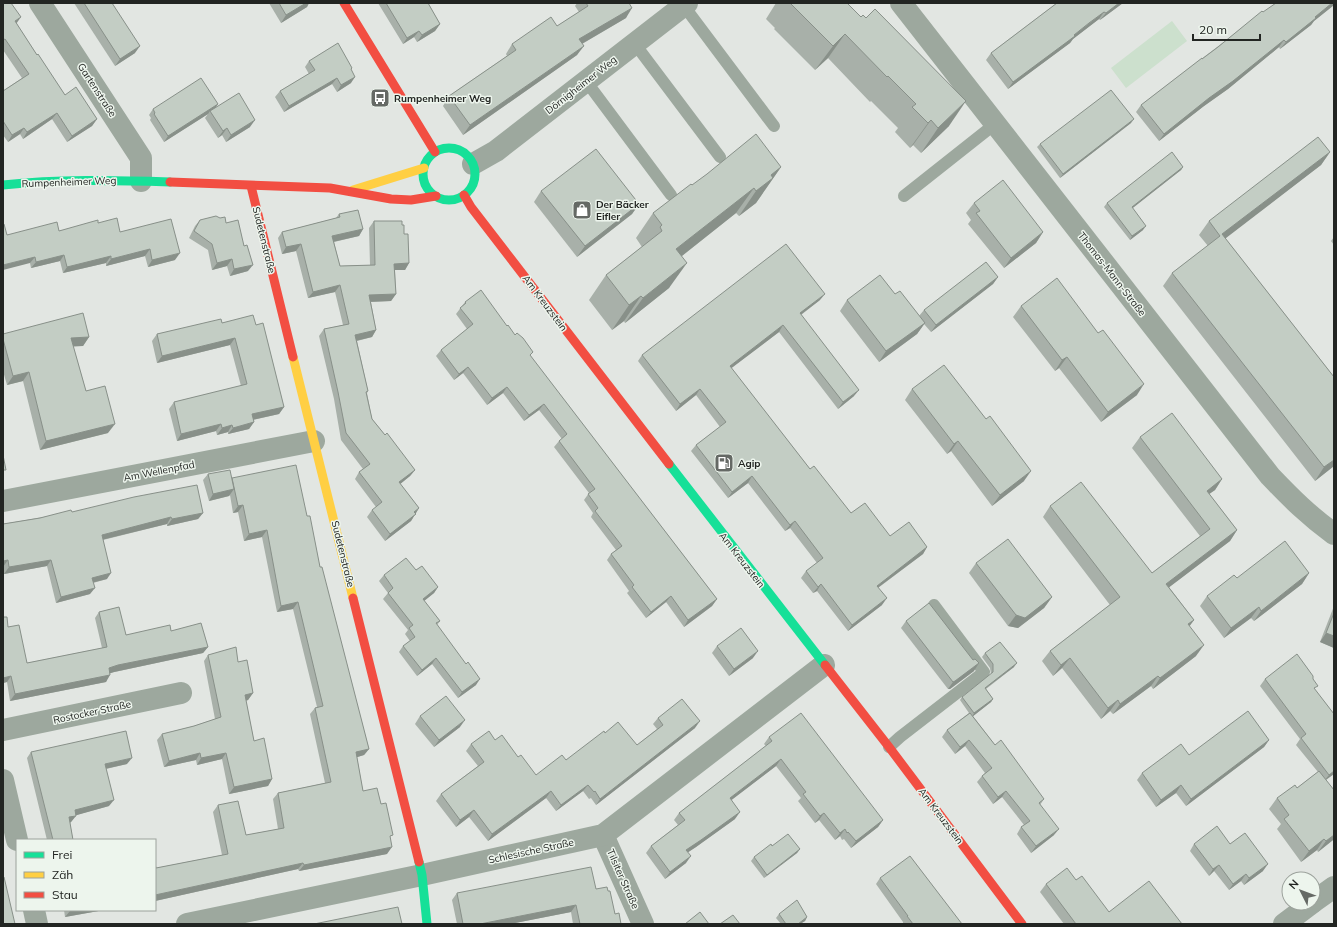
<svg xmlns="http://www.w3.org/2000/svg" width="1337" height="927" font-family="Mulish,sans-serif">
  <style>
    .green { fill: #cce0cd }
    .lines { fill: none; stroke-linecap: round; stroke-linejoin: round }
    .lane { stroke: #9da89e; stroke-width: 12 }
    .street { stroke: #9da89e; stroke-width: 22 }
    .fast { stroke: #16e098; stroke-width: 9 }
    .slow { stroke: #ffcf43; stroke-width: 9 }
    .jam { stroke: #f24e42; stroke-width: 9 }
    .wall { fill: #a8b0a9 }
    .shaded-wall { fill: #889089 }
    .building { fill: #c3cdc4; stroke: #889089 }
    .labels { text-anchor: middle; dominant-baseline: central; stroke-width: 3; stroke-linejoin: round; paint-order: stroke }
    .street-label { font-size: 10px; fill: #222522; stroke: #edf5ed }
    .poi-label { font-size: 10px; font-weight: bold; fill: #222522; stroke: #edf5ed; text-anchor: start }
  </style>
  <rect width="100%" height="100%" fill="#e2e6e2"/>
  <!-- green -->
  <path class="green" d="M1172 21 1187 41 1126 88 1111 68Z"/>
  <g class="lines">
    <!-- lane -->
    <g class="lane">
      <path d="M684 6 774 126"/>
      <path d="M635 44 720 157"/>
      <path d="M586 81 671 195"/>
      <path d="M904 196 995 124"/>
      <path d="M889 747 900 737 984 672 934 605"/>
    </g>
    <!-- street -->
    <g class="street">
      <path d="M40 3 141 158V181"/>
      <path d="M901 3 1270 476C1291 498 1309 516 1334 534"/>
      <path d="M473 164 496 151 687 3"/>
      <path d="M3 501 314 441"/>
      <path d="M3 730 181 693"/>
      <path d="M3 780 17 840"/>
      <path d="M603 835 643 924"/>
      <path d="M1313 902 1334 887"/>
      <path d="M34 910 37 924"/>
      <path d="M187 924 422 875 603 835 824 665"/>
      <path d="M1284 924 1312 903"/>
    </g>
    <!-- fast -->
    <g class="fast">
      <circle cx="449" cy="174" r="26"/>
      <path d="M3 185C58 179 114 180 170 182"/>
      <path d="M669 464 825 665"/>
      <path d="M419 862 422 875 427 924"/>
    </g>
    <!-- slow -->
    <g class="slow">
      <path d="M353 190 424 168"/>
      <path d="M293 357 353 598"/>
    </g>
    <!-- jam -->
    <g class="jam">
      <path d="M344 3 435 152"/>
      <path d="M170 182 330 188 391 199 411 200 436 196"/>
      <path d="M251 186 293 357"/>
      <path d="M464 195 471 207 669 464"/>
      <path d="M353 598 419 862"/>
      <path d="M825 665 889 747 1022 924"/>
    </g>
  </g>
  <!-- wall -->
  <g class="wall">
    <path d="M3 3 37 55 65 95 97 119 92 126 67 142 52 119 23 139 20 134 8 142 3 135V91L22 78 3 50Z"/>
    <path d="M74 3H112L135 53 115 66Z"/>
    <path d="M269 3H309L307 7 281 23Z"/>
    <path d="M378 3H428L440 24 435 31 417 42 414 37 403 44Z"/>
    <path d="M577 3H629L626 18 582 44 577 55 463 135 443 106 449 96 507 56 506 54 512 44 557 26 579 12 575 6Z"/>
    <path d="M776 3H847L949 126 921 153 913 145 910 148 895 132 898 128 871 101 870 102 828 58 815 70 774 29 775 28 766 19Z"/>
    <path d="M1057 3H1123L1100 20 1099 19 1073 39 1070 43 1008 89 986 60 991 53Z"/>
    <path d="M1334 3V5L1314 21 1311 25 1280 49 1279 47 1228 89 1204 106 1159 141 1136 112 1141 105 1263 12Z"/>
    <path d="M309 61 352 68 351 69V83L337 92 332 84 284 112 275 97 280 91 309 74 305 67Z"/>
    <path d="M218 104 216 107 250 127 226 142 222 135 218 138 205 118 208 114 164 142 150 120 151 118 149 115 153 109Z"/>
    <path d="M1131 123 1060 178 1037 147 1040 144Z"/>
    <path d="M1330 152 1321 165 1225 238 1334 377V466L1315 481 1163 286 1172 273 1208 246 1199 235 1209 221Z"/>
    <path d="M781 167 756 203 739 216 736 213 682 256 669 288 625 323 624 321 612 330 589 300 606 275 642 247 636 238 653 213 692 185Z"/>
    <path d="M1183 167 1181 170 1132 208 1143 230 1130 240 1104 207 1107 203Z"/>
    <path d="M541 191 639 204 632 214 577 257 534 202Z"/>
    <path d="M974 203 1043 232 1036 243 1004 268 968 224 971 220 966 213Z"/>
    <path d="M339 214 363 229 359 236 334 242 340 266 370 265 369 228 374 221 402 225 404 234 409 263 405 270H395L396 294 391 301 371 302 376 330 372 337 357 341 368 391 367 393 372 419 385 435 415 470 410 476 400 484 419 508 411 521 385 541 367 517 372 510 376 507 355 479 359 472 363 469 341 440 334 399 319 336 324 329 343 325 335 292 308 298 296 251 282 254 278 238 282 232 336 218Z"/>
    <path d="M200 220 226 223 244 246 248 271 230 276 227 266 212 270 208 250 189 238 195 226Z"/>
    <path d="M98 223 120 232 175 260 148 267 145 256 106 266V263L63 273 60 261 31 268 30 263 7 235 59 231Z"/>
    <path d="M1334 237V245L1331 241Z"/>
    <path d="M998 277 993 284 931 332 924 324 917 334 879 362 840 311 847 300 895 294 919 316 924 310Z"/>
    <path d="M820 300 801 315 854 396 838 409 779 332 731 368 810 469 851 513 890 536 927 547 923 554 878 588 882 605 848 631 817 591 813 593 801 578 806 571 817 563 790 528 785 531 748 483 728 498 691 451 696 445 720 427 696 395 676 411 638 361 642 355Z"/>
    <path d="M465 302 507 326 717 599 712 606 684 627 666 602 646 618 627 593 629 591 607 560 611 554 616 550 591 517 593 513 584 500 589 493 554 447 559 441 562 439 539 410 524 421 503 393 487 405 463 373 454 380 436 356 441 350 467 329 456 314Z"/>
    <path d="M1021 306 1137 395 1101 422 1059 368 1055 371 1013 317Z"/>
    <path d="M222 323 256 325 284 407 279 414 253 420 254 422 249 429 228 434V432L217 435 216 431 177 441 169 409 174 402 241 386 230 345 157 363 152 341 157 334Z"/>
    <path d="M3 334 89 337 83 346H73L86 391 108 433 40 450 23 381 7 385 3 371Z"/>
    <path d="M912 389 1024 481 992 506 951 451 947 454 905 400Z"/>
    <path d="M1140 437 1222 479 1215 490 1209 494 1237 530 1230 541 1169 587 1194 620 1189 626 1196 656 1153 689 1151 686 1113 714 1110 711 1101 719 1062 668 1053 676 1042 661 1050 651 1110 605 1043 517 1050 506 1152 573 1200 536 1132 448Z"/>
    <path d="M208 474 232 479 307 516 320 567 369 749 364 755 357 757 363 791 381 804 390 839 387 854 299 871 298 869 155 901V864L156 868 222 855 213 812 218 805 246 835 278 829 273 799 278 793 325 783 310 714 315 708 317 707 293 609 277 612 262 537 244 541 238 512 233 513 230 495 229 496 209 501 203 480Z"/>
    <path d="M72 512 203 513 198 519 167 526V524L103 540 107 579 93 583 90 594 56 603 47 566 4 574 3 567V524Z"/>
    <path d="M976 563 1052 597 1044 608 1018 628 1008 626 969 573Z"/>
    <path d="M416 570 438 587 434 593 424 601 440 621 437 625 476 685 458 698 432 664 417 676 399 652 403 646 410 641 405 634 408 630 383 599 388 593 379 581 384 575Z"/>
    <path d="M1309 573 1302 584 1254 621 1251 618 1224 638 1200 606 1207 596 1237 578Z"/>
    <path d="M1334 606V648L1320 642Z"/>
    <path d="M99 612 126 635 171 631 208 647 203 653 110 673 106 682 10 701 7 682 3 683V617L27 663 102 648 95 618Z"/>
    <path d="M906 621 974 671 950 689H948L901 628Z"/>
    <path d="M717 646 753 658 729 676 712 653Z"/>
    <path d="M985 653 1014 667 986 689 993 699 991 702 973 716 995 745 1044 799 1040 805 1054 835 1031 853 1017 834 1021 827 1024 825 1002 797 993 804 977 782 982 776 985 773 965 746 955 754 942 737 947 730 969 713 960 700 962 697 991 674 990 668 982 657Z"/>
    <path d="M208 655 238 662 253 693 248 700 246 701 254 741 272 779 268 786 229 794 222 759 197 765 196 760 164 767 157 740 162 734 194 726 215 719 204 661Z"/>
    <path d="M1265 679H1313L1315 690 1334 714V774L1326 780 1333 840 1318 852 1317 850 1301 862 1277 829 1281 824 1269 809 1277 798 1297 788 1318 772 1296 745 1300 739 1260 686Z"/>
    <path d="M420 716 460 727 434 747 415 724Z"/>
    <path d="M658 718 695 728 596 805 591 798 589 799 583 791 556 811 546 798 488 841 469 817 456 827 436 801 441 794 478 766 466 751 471 744 495 740 518 757 536 775 566 760 605 733 637 745 657 729 653 724Z"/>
    <path d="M769 737 883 820 878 827 851 848 844 839 842 840 840 836 835 840 819 820 815 823 798 801 801 798 776 766 731 800 735 819 696 847 688 852 686 863 665 879 646 853 651 846 678 825 674 820 679 813 766 746 764 744Z"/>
    <path d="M1269 740 1264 747 1186 806 1176 793 1156 807 1137 780 1142 773 1189 755Z"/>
    <path d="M31 752 127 764 106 769 109 806 76 815 71 822 70 823 73 840H47L27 758Z"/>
    <path d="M1194 844H1230L1263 871 1244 885 1241 881 1229 890 1214 871 1209 876 1190 851Z"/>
    <path d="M772 846 800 849 797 853 764 878 751 861 754 857Z"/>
    <path d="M880 878 962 924H904L903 923V922L876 884Z"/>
    <path d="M1076 880 1109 912 1182 924H1064L1040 892 1046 884Z"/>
    <path d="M596 889 608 891 615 914 621 924H573L571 912 510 924H457L452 900 457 893Z"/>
    <path d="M64 910H104L65 917Z"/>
    <path d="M779 914 807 917 805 921 800 924H781L776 918Z"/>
  </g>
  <!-- shaded-wall -->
  <g class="shaded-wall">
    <path d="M306 3H309L307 7 281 23 286 15Z"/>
    <path d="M1119 3H1123L1100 20 1106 13Z"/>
    <path d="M1332 3H1334V5L1314 21 1311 25 1280 49 1286 42 1315 17Z"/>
    <path d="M632 8 626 18 573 49 579 39Z"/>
    <path d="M1104 12 1099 19 1073 39 1070 43 1008 89 1013 82Z"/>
    <path d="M21 17 16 24 15 21Z"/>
    <path d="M440 24 435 31 417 42 422 35Z"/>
    <path d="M419 31 414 37 403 44 407 38Z"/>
    <path d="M845 34 828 58 815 70 833 46Z"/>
    <path d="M1284 40 1279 47 1228 89 1204 106 1159 141 1164 134 1209 98Z"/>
    <path d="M140 46 135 53 115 66 120 59Z"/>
    <path d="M584 46 577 55 463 135 470 125Z"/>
    <path d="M355 77 351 83 337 92 341 85Z"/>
    <path d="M337 78 332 84 284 112 289 106Z"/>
    <path d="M966 101 949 126 921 153 938 128Z"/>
    <path d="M218 104 214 110 210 111 208 114 164 142 168 136Z"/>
    <path d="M57 113 52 119 23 139 27 132Z"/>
    <path d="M97 119 92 126 67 142 72 136Z"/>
    <path d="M1134 119 1131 123 1060 178 1063 174Z"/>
    <path d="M255 120 250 127 226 142 231 135Z"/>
    <path d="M931 120 913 145 910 148 928 123Z"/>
    <path d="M24 128 20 134 8 142 12 135Z"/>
    <path d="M227 128 222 135 218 138 223 131Z"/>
    <path d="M1330 152 1321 165 1213 248 1222 234Z"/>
    <path d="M781 167 756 203 739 216 756 191 771 175Z"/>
    <path d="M1183 167 1181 170 1129 211 1132 207Z"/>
    <path d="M754 188 736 213 659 274 676 249Z"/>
    <path d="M639 204 632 214 577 257 585 246Z"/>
    <path d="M1146 226 1143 230 1130 240 1132 236Z"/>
    <path d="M363 229 359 236 328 243 332 236Z"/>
    <path d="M1043 232 1036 243 1004 268 1011 258Z"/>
    <path d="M301 244 296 251 282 254 286 247Z"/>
    <path d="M150 249 145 256 106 266 111 259Z"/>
    <path d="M180 253 175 260 148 267 152 260Z"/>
    <path d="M64 255 60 261 31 268 36 262Z"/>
    <path d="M111 256 106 263 63 273 67 267Z"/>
    <path d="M35 257 30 263 3 270V265Z"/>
    <path d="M232 259 227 266 212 270 217 263Z"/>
    <path d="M409 263 405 270H390L394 264Z"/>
    <path d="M687 263 669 288 625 323 643 298Z"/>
    <path d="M253 265 248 271 230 276 234 269Z"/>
    <path d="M998 277 993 284 931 332 936 325Z"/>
    <path d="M340 285 335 292 308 298 313 292Z"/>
    <path d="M396 294 391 301 365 302 369 295Z"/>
    <path d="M825 294 820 300 795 319 800 313Z"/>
    <path d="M641 296 624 321 612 330 629 305Z"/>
    <path d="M925 323 917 334 879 362 886 351Z"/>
    <path d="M783 325 779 332 725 373 730 366Z"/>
    <path d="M376 330 372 337 351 342 355 335Z"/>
    <path d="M89 337 83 346 65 347 71 338Z"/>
    <path d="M235 338 230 345 157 363 162 356Z"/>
    <path d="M1067 357 1059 368 1055 371 1062 360Z"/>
    <path d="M468 367 463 373 454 380 459 374Z"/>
    <path d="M29 372 23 381 7 385 13 376Z"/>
    <path d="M1144 384 1137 395 1101 422 1108 412Z"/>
    <path d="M507 387 503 393 487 405 492 398Z"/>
    <path d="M700 389 696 395 676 411 680 404Z"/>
    <path d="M859 390 854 396 838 409 843 402Z"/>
    <path d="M544 404 539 410 524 421 529 415Z"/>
    <path d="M284 407 279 414 247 421 252 414Z"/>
    <path d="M254 422 249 429 228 434 233 428Z"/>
    <path d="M115 424 108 433 40 450 46 441Z"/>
    <path d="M221 424 216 431 177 441 181 434Z"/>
    <path d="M232 425 228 432 217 435 222 428Z"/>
    <path d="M958 441 951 451 947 454 954 444Z"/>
    <path d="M1334 460V466L1315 481 1324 467Z"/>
    <path d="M415 470 410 476 394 489 399 482Z"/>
    <path d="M1031 471 1024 481 992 506 1000 495Z"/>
    <path d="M752 476 748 483 728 498 732 492Z"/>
    <path d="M1222 479 1215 490 1199 501 1207 491Z"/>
    <path d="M234 489 229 496 209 501 213 494Z"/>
    <path d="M243 505 238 512 233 513 238 506Z"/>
    <path d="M419 508 411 521 385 541 390 534Z"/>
    <path d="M203 513 198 519 167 526 172 519Z"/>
    <path d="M171 517 167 524 97 541 102 535Z"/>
    <path d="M795 521 790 528 785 531 790 525Z"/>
    <path d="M267 530 262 537 244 541 249 534Z"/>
    <path d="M1237 530 1230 541 1159 595 1166 584Z"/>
    <path d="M927 547 923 554 872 592 877 586Z"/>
    <path d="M8 560 3 567V561Z"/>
    <path d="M51 560 47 566 4 574 9 567Z"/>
    <path d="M111 573 107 579 87 584 92 578Z"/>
    <path d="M1309 573 1302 584 1254 621 1261 611Z"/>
    <path d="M821 584 817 591 813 593 818 587Z"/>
    <path d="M438 587 434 593 419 605 423 599Z"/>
    <path d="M95 588 90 594 56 603 61 597Z"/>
    <path d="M671 596 666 602 646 618 651 612Z"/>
    <path d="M1052 597 1044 608 1018 628 1008 626 1016 615Z"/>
    <path d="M887 598 882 605 848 631 852 625Z"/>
    <path d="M717 599 712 606 684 627 688 620Z"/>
    <path d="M298 602 293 609 277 612 281 606Z"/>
    <path d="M1259 607 1251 618 1224 638 1231 628Z"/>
    <path d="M1194 620 1186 631 1188 624Z"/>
    <path d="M1326 633 1334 636V648L1320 642Z"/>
    <path d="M1204 645 1196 656 1153 689 1160 678Z"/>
    <path d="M208 647 203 653 114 672 105 675 109 668 118 665Z"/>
    <path d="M758 651 753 658 729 676 734 669Z"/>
    <path d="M436 658 432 664 417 676 422 670Z"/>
    <path d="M1070 658 1062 668 1053 676 1061 665Z"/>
    <path d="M979 663 974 671 950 689H948L953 682Z"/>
    <path d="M1017 663 1014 667 982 691 985 688Z"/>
    <path d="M110 675 106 682 10 701 15 694Z"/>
    <path d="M11 676 7 682 3 683V678Z"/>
    <path d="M1158 676 1151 686 1113 714 1120 704Z"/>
    <path d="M480 679 476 685 458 698 462 692Z"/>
    <path d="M253 693 248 700 240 702 245 695Z"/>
    <path d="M993 699 991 702 972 717 974 713Z"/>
    <path d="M1118 700 1110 711 1101 719 1108 708Z"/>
    <path d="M465 720 460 727 434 747 439 740Z"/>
    <path d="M700 721 695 728 596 805 600 799Z"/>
    <path d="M969 740 965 746 955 754 960 747Z"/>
    <path d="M1269 740 1264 747 1186 806 1191 799Z"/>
    <path d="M369 749 364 755 351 759 356 752Z"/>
    <path d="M200 753 196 760 164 767 169 761Z"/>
    <path d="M226 753 222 759 197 765 201 758Z"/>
    <path d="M132 758 127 764 100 770 105 764Z"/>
    <path d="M781 759 776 766 725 805 730 798Z"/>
    <path d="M1334 771V774L1324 781 1329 775Z"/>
    <path d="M272 779 268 786 229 794 234 787Z"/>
    <path d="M588 785 583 791 556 811 561 805Z"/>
    <path d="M1181 785 1176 793 1156 807 1161 800Z"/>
    <path d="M551 791 546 798 488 841 492 834Z"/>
    <path d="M1006 791 1002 797 993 804 998 797Z"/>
    <path d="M114 800 109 806 70 817 75 810Z"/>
    <path d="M474 810 469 817 456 827 460 820Z"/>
    <path d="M740 812 735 819 696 847 681 857 686 850Z"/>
    <path d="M824 813 819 820 815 823 820 816Z"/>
    <path d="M76 816 71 822 64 824 69 817Z"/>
    <path d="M883 820 878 827 851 848 856 841Z"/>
    <path d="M845 829 840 836 835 840 840 833Z"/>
    <path d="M1059 829 1054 835 1031 853 1036 846Z"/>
    <path d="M1334 835V839L1333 840 1318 852 1326 841Z"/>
    <path d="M1324 839 1317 850 1301 862 1309 851Z"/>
    <path d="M392 847 387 854 299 871 304 865Z"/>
    <path d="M800 849 797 853 764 878 767 875Z"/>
    <path d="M691 856 686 863 665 879 670 872Z"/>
    <path d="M303 863 298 869 155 901V895Z"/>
    <path d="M1268 864 1263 871 1244 885 1249 878Z"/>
    <path d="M1219 865 1214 871 1209 876 1213 869Z"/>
    <path d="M1246 874 1241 881 1229 890 1233 884Z"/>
    <path d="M576 905 571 912 510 924H480Z"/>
    <path d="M73 910H104L65 917 70 911Z"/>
    <path d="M807 917 805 921 800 924H798Z"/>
  </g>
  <!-- building -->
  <g class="building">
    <path d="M3 3H11L21 17 15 21 37 55 38 54 65 95 76 87 97 119 72 136 57 113 27 132 24 128 12 135 3 121V91L29 74 5 39 3 40Z"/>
    <path d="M84 3H112L140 46 120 59Z"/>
    <path d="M279 3H306L286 15Z"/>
    <path d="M386 3H428L440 24 422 35 419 31 407 38Z"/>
    <path d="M586 3H629L632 8 579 39 584 46 470 125 449 96 516 50 512 44 551 17 557 26 588 6Z"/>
    <path d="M792 3H847L861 17 863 15 866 18 875 9 966 101 938 128 931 120 928 123 912 107 916 104 888 76 887 77 845 34 833 46 791 4H792Z"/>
    <path d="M1057 3H1119L1106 13 1104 12 1089 23 1074 35 1075 36 1013 82 991 53Z"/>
    <path d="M1276 3H1332L1315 17 1316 18 1286 42 1284 40 1233 81 1209 98 1164 134 1141 105 1202 58V59L1218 47 1262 11 1263 12Z"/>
    <path d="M338 43 352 68 351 69 355 77 341 85 337 78 289 106 280 91 315 70 309 61Z"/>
    <path d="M201 78 218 104 168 136 154 114 155 113 153 109Z"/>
    <path d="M1111 90 1134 119 1063 174 1040 144Z"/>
    <path d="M239 93 255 120 231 135 227 128 223 131 210 111Z"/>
    <path d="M756 134 781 167 771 175 773 178 756 191 754 188 676 249 687 263 643 298 641 296 629 305 606 275 662 231 660 227 662 225 653 213 691 184 692 185 707 174Z"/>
    <path d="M1318 137 1330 152 1222 234 1334 377V460L1324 467 1172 273 1220 236 1209 221Z"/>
    <path d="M596 149 639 204 585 246 541 191Z"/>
    <path d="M1172 152 1183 167 1132 207 1146 226 1132 236 1107 203Z"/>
    <path d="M1003 180 1043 232 1011 258 976 213 980 211 974 203Z"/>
    <path d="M358 210 363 229 332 236 340 266 375 265 374 221H402V225H404V234H408L409 263 394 264 396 294 369 295 376 330 355 335 368 391 366 392 372 419 385 435 387 433 415 470 399 482 419 508 414 512 416 514 390 534 372 510 382 502 359 472 370 464 346 433 338 392 324 329 349 324 340 285 313 292 301 244 286 247 282 232 340 217 339 214Z"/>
    <path d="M216 216 220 218 225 217 226 223 238 220 244 246 247 245 253 265 234 269 232 259 217 263 212 244 194 231 200 220Z"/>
    <path d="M117 218 120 232 171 219 180 253 152 260 150 249 111 259V256L67 267 64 255 36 262 35 257 3 265V224H4L7 235 57 222 59 231 98 220V223Z"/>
    <path d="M786 244 825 294 800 313 859 390 843 402 783 325 730 366 810 469 814 466 851 513 865 503 890 536 909 522 927 547 877 586 887 598 852 625 821 584 818 587 806 571 823 558 795 521 790 525 752 476 732 492 696 445 726 422 700 389 680 404 642 355Z"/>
    <path d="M986 262 998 277 936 325 924 310Z"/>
    <path d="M880 275 895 294 900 291 925 323 886 351 847 300Z"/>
    <path d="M1057 278 1098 333 1103 330 1144 384 1108 412 1067 357 1062 360 1021 306Z"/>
    <path d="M481 290 507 326 508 325 515 335 517 333 523 338 533 352 530 355 717 599 688 620 671 596 651 612 632 587 634 585 611 554 622 546 595 511 598 508 588 494 595 489 559 441 567 434 544 404 529 415 507 387 492 398 468 367 459 374 441 350 473 324 460 308 466 303 465 302Z"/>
    <path d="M83 313 89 337 71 338 86 391 105 386 115 424 46 441 29 372 13 376 3 339V334Z"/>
    <path d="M253 315 256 325 263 323 284 407 252 414 254 422 233 428 232 425 222 428 221 424 181 434 174 402 247 384 235 338 162 356 157 334 221 319 222 323Z"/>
    <path d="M944 365 986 419 990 416 1031 471 1000 495 958 441 954 444 912 389Z"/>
    <path d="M1172 413 1222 479 1207 491 1237 530 1166 584 1194 620 1188 624 1204 645 1160 678 1158 676 1120 704 1118 700 1108 708 1070 658 1061 665 1050 651 1120 597 1050 506 1081 482 1152 573 1210 529 1140 437Z"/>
    <path d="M3 455 6 470H3Z"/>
    <path d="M296 465 307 516H310L320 567H322L369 749 356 752 363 791 377 788 381 804 386 803 393 835 390 836 392 847 304 865 303 863 155 895V864L156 868 228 854 218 805 238 801 246 835 284 828 278 793 331 782 315 708 323 706 298 602 281 606 267 530 249 534 243 505 238 506 232 478Z"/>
    <path d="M230 470 234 489 213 494 208 474Z"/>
    <path d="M197 485 203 513 172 519 171 517 102 535 111 573 92 578 95 588 61 597 51 560 9 567 8 560 3 561V524L40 518 71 510 72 512 134 497Z"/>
    <path d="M1008 539 1052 597 1025 618 1016 615 976 563Z"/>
    <path d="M1285 541 1309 573 1261 611 1259 607 1231 628 1207 596 1234 575 1237 578Z"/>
    <path d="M406 558 416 570 422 566 438 587 423 599 440 621 436 623 466 664 468 662 480 679 462 692 436 658 422 670 403 646 415 637 409 628 413 625 388 593 393 588 384 575Z"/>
    <path d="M929 603 973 660 975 659 979 663 955 681 953 682 906 621Z"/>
    <path d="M119 607 126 635 170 625 171 631 201 623 208 647 118 665 109 668 110 675 15 694 11 676 3 678V617H7L8 627 19 625 27 663 107 647 99 612Z"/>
    <path d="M1334 613V636L1326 633Z"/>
    <path d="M741 628 758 651 734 669 717 646Z"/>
    <path d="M1000 642 1017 663 985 688 993 699 974 713 962 697 993 672V664L985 653Z"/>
    <path d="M236 647 238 662 247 660 253 693 245 695 254 741 264 738 272 779 234 787 226 753 201 758 200 753 169 761 162 734 194 726 221 717 208 655Z"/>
    <path d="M1297 654 1313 676V679L1318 686 1314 688 1334 714V771L1329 775 1301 738 1306 734 1265 679Z"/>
    <path d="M446 696 465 720 439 740 420 716Z"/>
    <path d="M682 699 700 721 600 799 595 791 594 792 588 785 561 805 551 791 492 834 474 810 460 820 441 794 484 762 471 744 489 731 495 740 502 735 518 757 521 755 536 775 562 755 566 760 604 731 605 733 618 722 637 745 663 725 658 718Z"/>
    <path d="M1248 711 1269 740 1191 799 1181 785 1161 800 1142 773 1181 744 1189 755Z"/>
    <path d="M801 713 883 820 856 841 848 832 847 833 845 829 840 833 824 813 820 816 803 794 806 792 781 759 730 798 740 812 701 840 686 850 691 856 670 872 651 846 685 820 679 813 772 741 769 737Z"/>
    <path d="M970 713 995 745 1001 740 1044 799 1039 803 1059 829 1036 846 1021 827 1030 821 1006 791 998 797 982 776 992 768 969 740 960 747 947 730Z"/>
    <path d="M126 731 132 758 105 764 114 800 75 810 76 816 69 817 73 840H53L31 752Z"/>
    <path d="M1319 771 1334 790V835L1326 841 1324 839 1309 851 1284 819 1289 815 1277 798 1295 785 1297 788Z"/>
    <path d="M1217 826 1230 844 1245 833 1268 864 1249 878 1246 874 1233 884 1219 865 1213 869 1194 844Z"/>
    <path d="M788 834 800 849 767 875 754 857 771 844 772 846Z"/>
    <path d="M910 856 962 924H913L907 916H908L880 878Z"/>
    <path d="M591 867 596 889 607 887 608 891H610L615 914 619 913 621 924H580L576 905 480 924H463L457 893Z"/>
    <path d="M1067 868 1076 880 1082 876 1109 912 1149 881 1182 924H1076L1046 884Z"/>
    <path d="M4 877 15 924H3V878Z"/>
    <path d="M797 900 807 917 798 924H786L779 914Z"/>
    <path d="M398 907 402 924H314Z"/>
    <path d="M700 912 709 924H685Z"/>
    <path d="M733 915 740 924H720Z"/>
  </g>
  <!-- icons -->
  <defs>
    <g id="bus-square" transform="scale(1)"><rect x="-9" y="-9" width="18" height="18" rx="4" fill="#656965" stroke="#edf5ed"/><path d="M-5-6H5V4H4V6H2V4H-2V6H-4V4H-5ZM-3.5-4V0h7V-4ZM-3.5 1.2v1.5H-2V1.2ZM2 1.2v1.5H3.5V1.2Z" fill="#fff"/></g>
    <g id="shop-square" transform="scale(1)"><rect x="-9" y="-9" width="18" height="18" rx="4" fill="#656965" stroke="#edf5ed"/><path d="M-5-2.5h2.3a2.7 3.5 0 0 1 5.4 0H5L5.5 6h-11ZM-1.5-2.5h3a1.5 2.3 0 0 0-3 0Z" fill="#fff"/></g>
    <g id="fuel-square" transform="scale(1)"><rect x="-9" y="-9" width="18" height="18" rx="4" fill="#656965" stroke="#edf5ed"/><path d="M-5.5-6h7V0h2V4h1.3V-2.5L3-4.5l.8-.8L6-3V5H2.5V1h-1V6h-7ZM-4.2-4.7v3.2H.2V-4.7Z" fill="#fff"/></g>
  </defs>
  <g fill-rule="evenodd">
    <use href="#bus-square" x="380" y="98"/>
    <use href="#shop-square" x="582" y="210"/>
    <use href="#fuel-square" x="724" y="463"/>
  </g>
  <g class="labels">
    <!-- street labels -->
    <g class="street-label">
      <text transform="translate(581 85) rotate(-38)">Dörnigheimer Weg</text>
      <text transform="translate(97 90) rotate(57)">Gartenstraße</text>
      <text transform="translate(69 182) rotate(-2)">Rumpenheimer Weg</text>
      <text transform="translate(264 240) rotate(76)">Sudetenstraße</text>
      <text transform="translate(1112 274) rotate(52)">Thomas-Mann-Straße</text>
      <text transform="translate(545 303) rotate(53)">Am Kreuzstein</text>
      <text transform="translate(159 471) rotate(-11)">Am Wellenpfad</text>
      <text transform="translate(343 554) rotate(76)">Sudetenstraße</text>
      <text transform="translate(742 560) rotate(52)">Am Kreuzstein</text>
      <text transform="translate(92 712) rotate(-12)">Rostocker Straße</text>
      <text transform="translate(941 816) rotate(53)">Am Kreuzstein</text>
      <text transform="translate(531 851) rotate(-12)">Schlesische Straße</text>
      <text transform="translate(623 879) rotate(66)">Tilsiter Straße</text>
    </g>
    <!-- poi labels -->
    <g class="poi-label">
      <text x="394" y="98">Rumpenheimer Weg</text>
      <text x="596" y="204">Der Bäcker<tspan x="596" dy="12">Eifler</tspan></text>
      <text x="738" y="463">Agip</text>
    </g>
  </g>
  <!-- border -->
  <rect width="1337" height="927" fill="none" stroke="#222522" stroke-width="8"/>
  <!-- legend -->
  <rect x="16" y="839" width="140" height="72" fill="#edf5ed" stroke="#9ca29c"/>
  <rect x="24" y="852" width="20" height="6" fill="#16e098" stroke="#9ca29c"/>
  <text x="52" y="859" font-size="12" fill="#222522">Frei</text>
  <rect x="24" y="872" width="20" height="6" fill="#ffcf43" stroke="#9ca29c"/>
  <text x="52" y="879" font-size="12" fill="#222522">Zäh</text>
  <rect x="24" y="892" width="20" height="6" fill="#f24e42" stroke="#9ca29c"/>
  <text x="52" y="899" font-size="12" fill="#222522">Stau</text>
  <!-- north arrow -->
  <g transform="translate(1301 891) rotate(312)"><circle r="19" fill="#edf5ed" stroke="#9ca29c"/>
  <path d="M0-3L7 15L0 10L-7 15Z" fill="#656965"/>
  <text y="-6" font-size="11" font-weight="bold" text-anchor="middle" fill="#222522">N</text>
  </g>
  <!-- scale -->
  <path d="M1193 34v6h67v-6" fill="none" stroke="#222522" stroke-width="2"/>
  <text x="1199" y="34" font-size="12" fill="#222522" stroke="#edf5ed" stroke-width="3" paint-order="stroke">20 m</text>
</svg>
